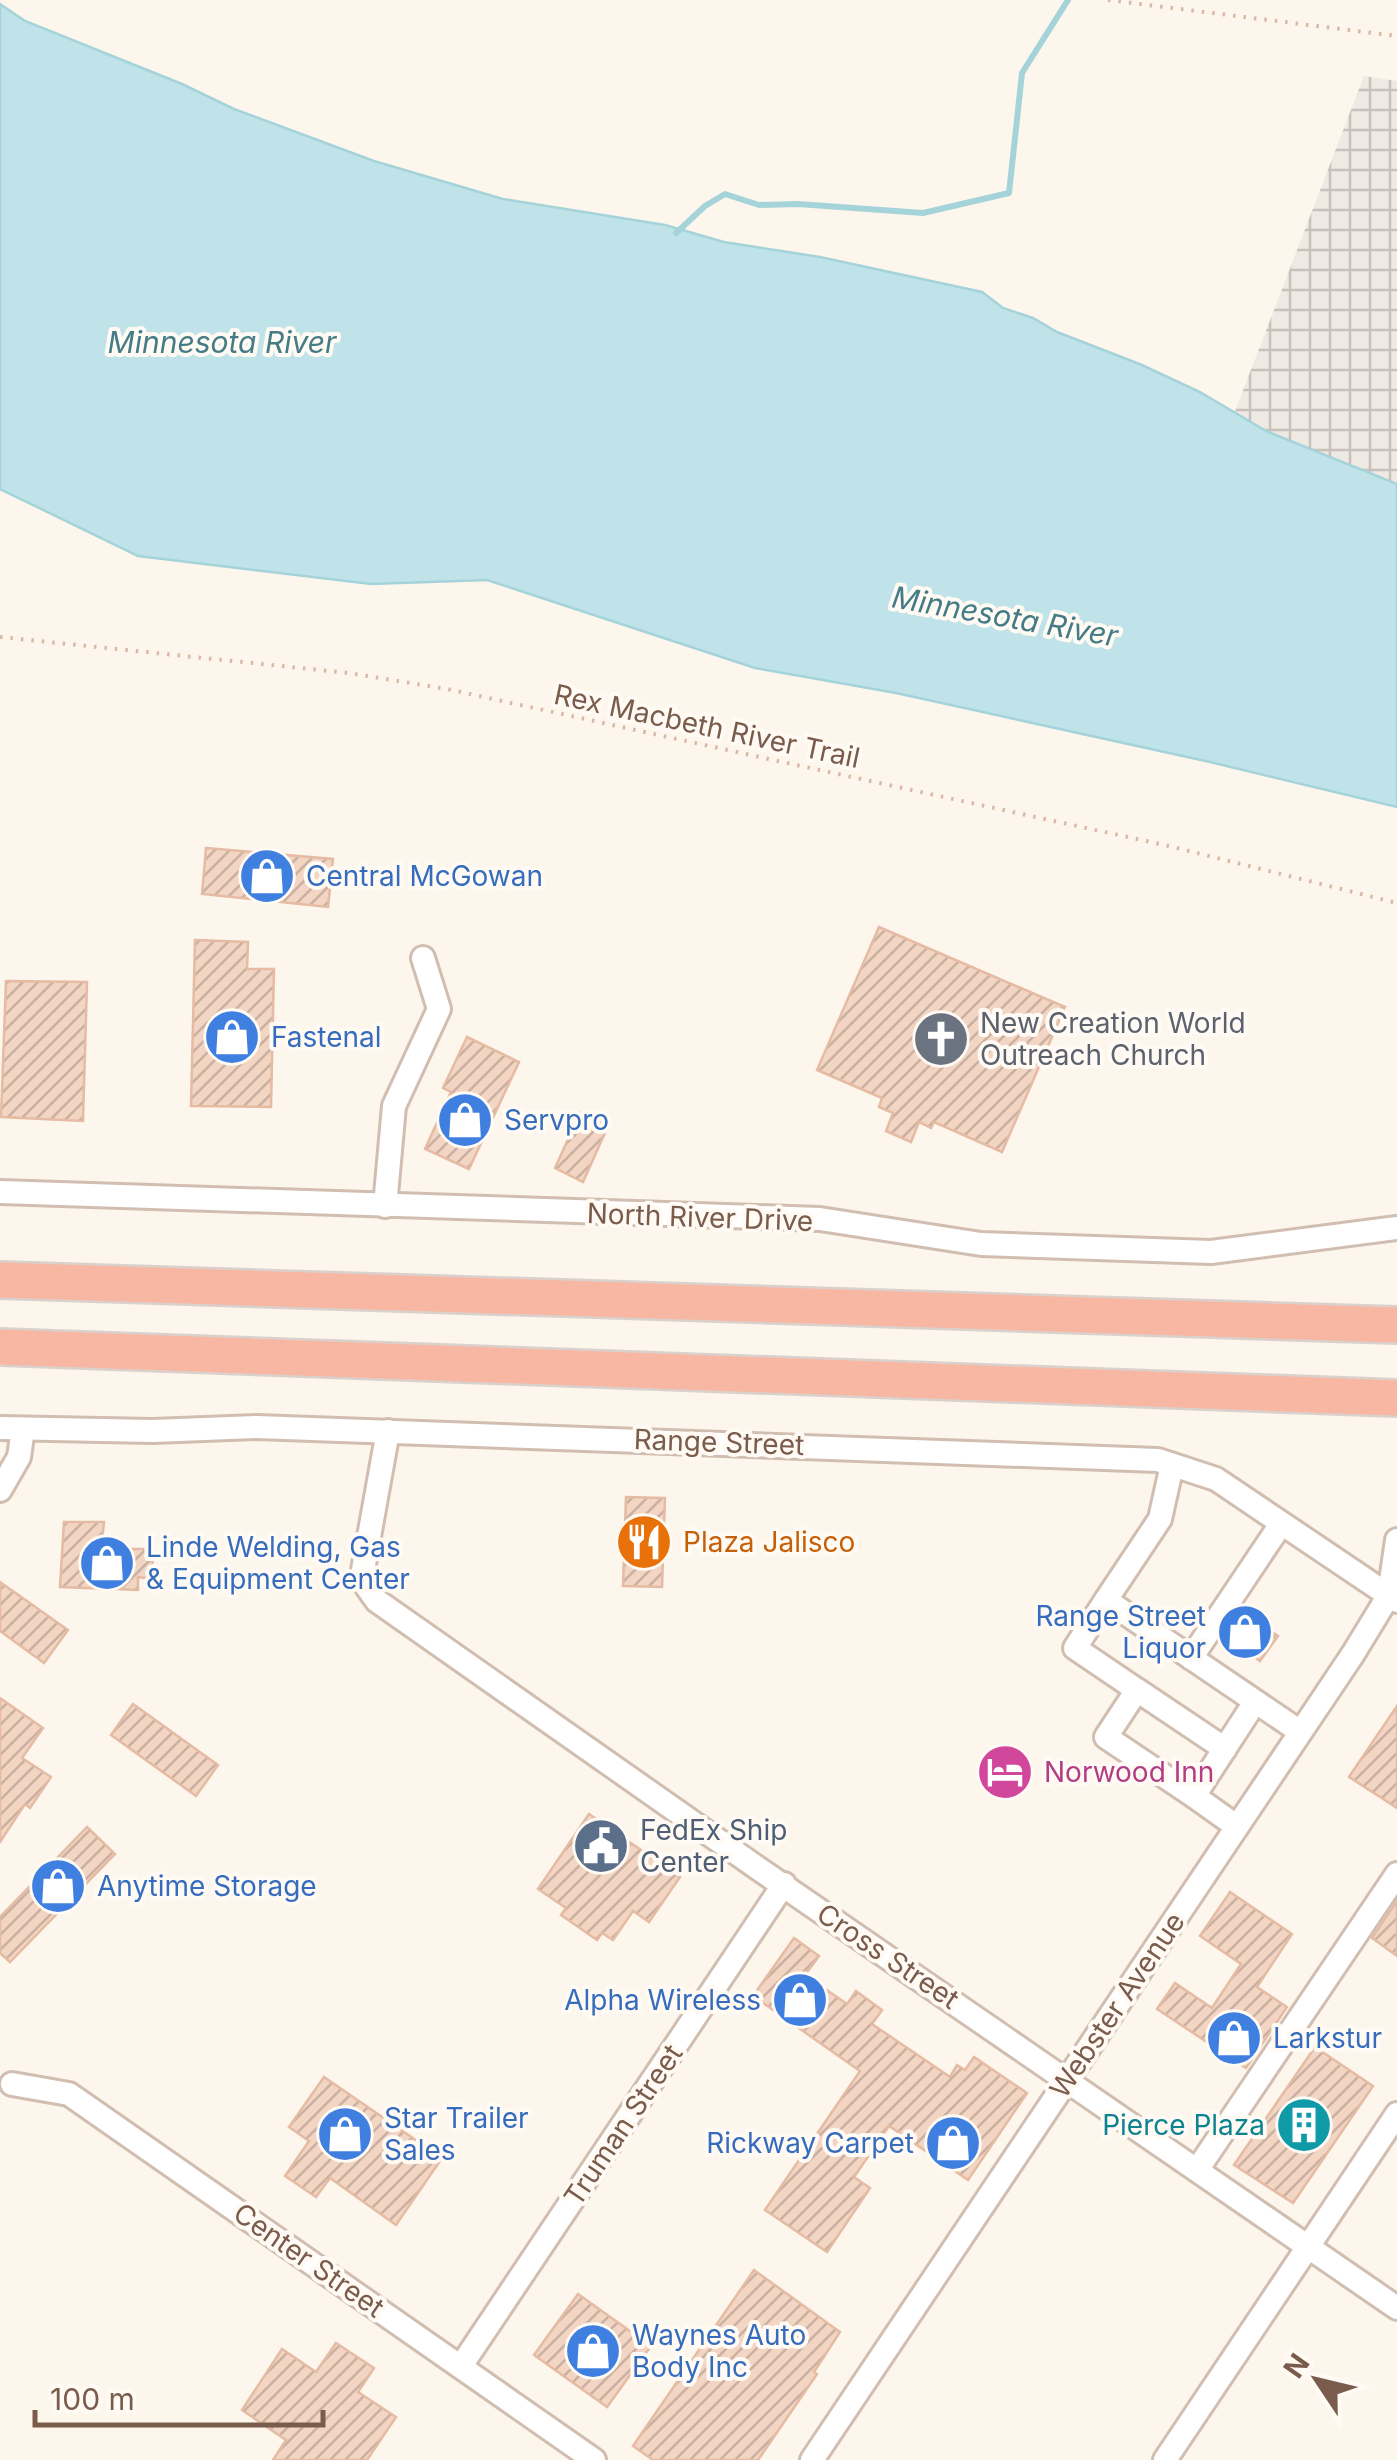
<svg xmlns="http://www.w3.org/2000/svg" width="1397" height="2460" font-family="Inter,sans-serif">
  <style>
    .industrial { fill: url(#industrial-grid) }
    .water { fill: #bfe3e8; stroke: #a5d3da; stroke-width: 2.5 }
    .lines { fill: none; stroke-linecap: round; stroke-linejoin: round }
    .stream { stroke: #a5d3da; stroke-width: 6 }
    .building { fill: url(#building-hatch); stroke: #e6bba3; stroke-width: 2.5 }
    .minor-casing { stroke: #d1beb0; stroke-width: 28 }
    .highway-casing { stroke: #dad1cd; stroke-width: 40 }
    .path { stroke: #d9b8a5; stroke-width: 4; stroke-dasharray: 2.5 8; stroke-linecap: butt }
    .minor { stroke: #fff; stroke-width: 22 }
    .highway { stroke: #f7b7a3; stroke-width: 35 }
    .labels { text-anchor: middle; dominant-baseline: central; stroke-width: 8; stroke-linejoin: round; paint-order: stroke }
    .street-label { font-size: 28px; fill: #7a5c4d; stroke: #fffaf3 }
    .shop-label { font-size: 28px; fill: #366cbe; stroke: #fffaf3; text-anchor: start }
    .worship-label { font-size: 28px; fill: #5b616d; stroke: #fffaf3; text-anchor: start }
    .food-label { font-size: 28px; fill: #c56008; stroke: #fffaf3; text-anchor: start }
    .hotel-label { font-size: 28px; fill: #b23c85; stroke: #fffaf3; text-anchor: start }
    .service-label { font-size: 28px; fill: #4e5e75; stroke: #fffaf3; text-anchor: start }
    .culture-label { font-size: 28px; fill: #0d838f; stroke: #fffaf3; text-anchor: end }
    .water-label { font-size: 30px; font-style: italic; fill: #437c86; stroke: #fffaf3 }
  </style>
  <defs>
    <pattern id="industrial-grid" width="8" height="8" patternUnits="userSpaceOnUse" patternTransform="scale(2.5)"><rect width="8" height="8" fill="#efe9e4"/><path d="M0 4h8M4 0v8" fill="none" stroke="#c7c0bb"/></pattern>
    <pattern id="building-hatch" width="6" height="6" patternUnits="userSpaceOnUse" patternTransform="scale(2.5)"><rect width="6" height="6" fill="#f3d5c3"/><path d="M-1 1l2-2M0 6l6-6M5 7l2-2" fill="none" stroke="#cab0a1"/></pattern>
  </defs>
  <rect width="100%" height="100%" fill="#fdf6ec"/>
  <!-- industrial -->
  <path class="industrial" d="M1364 76 1397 81V540L1219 453Z"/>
  <!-- water -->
  <path class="water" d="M0 4 25 21 182 84 234 109 374 161 503 199 665 225 724 242 820 257 982 292 1003 308 1033 318 1057 332 1142 365 1200 392 1266 431 1397 484V807L1210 762 896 693 755 668 487 580 371 584 138 556 0 489Z"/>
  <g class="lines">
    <!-- stream -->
    <path class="stream" d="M676 233 705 206 725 194 759 205 798 204 923 213 1009 193 1022 73 1068 0"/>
  </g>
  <!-- building -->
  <g class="building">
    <path d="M206 848 333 859 328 907 202 894Z"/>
    <path d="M879 927 1065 1007 1002 1152 934 1122 931 1128 919 1122 911 1142 886 1131 893 1113 879 1107 882 1098 817 1070Z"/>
    <path d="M195 940 248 942 247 969H274L271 1107 191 1106Z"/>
    <path d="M6 981 87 982 83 1121 1 1117Z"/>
    <path d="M467 1037 519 1062 469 1169 425 1149 451 1092 443 1088Z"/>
    <path d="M580 1113 608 1126 583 1182 555 1168Z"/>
    <path d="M626 1497 665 1498 662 1587 623 1586Z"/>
    <path d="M64 1522H104L101 1549H153L152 1579 138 1577V1590L60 1587Z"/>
    <path d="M0 1582 68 1630 44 1663 0 1631Z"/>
    <path d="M1241 1611 1278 1636 1260 1661 1224 1636Z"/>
    <path d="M0 1698 43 1728 22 1758 51 1777 30 1808 25 1804 0 1842Z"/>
    <path d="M133 1704 218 1765 196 1796 111 1735Z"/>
    <path d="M1397 1706V1808L1349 1777Z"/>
    <path d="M589 1814 680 1877 649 1922 633 1911 613 1940 602 1933 597 1940 561 1915 566 1908 538 1889Z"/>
    <path d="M87 1827 115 1854 10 1962 0 1953V1917Z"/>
    <path d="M1230 1892 1292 1934 1257 1987 1287 2007 1246 2068 1157 2009 1175 1983 1212 2008 1241 1964 1200 1936Z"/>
    <path d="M1397 1901V1956L1372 1938Z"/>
    <path d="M794 1938 819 1956 805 1975 847 2004 856 1991 882 2010 872 2024 950 2077 957 2065 965 2070 974 2057 1027 2093 968 2180 889 2126 854 2177 870 2188 827 2252 765 2210 860 2071 753 1996Z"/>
    <path d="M1315 2047 1373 2086 1293 2203 1234 2165Z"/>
    <path d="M324 2077 442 2158 396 2225 330 2178 316 2197 285 2176 309 2141 289 2127Z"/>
    <path d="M754 2270 840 2332 814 2372 817 2374 758 2460H653L633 2446Z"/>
    <path d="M578 2294 651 2346 607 2407 534 2355Z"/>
    <path d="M336 2343 374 2368 358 2392 396 2417 367 2460H273L286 2440 242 2410 282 2349 316 2372Z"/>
  </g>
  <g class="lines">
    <!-- minor casing -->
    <g class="minor-casing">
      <g id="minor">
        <path d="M0 1192 820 1219 981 1244 1211 1252 1397 1228"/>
        <path d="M385 1206 394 1106 439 1009 423 958"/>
        <path d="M0 1428 153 1431 257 1427 1158 1460 1216 1479 1397 1601"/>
        <path d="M388 1431 363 1570 367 1587 377 1601 759 1869 1397 2308"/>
        <path d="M1172 1465 1160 1519 1106 1600 1299 1731"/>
        <path d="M0 1490 19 1457 23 1429"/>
        <path d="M1106 1600 1075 1648 1137 1690"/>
        <path d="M1191 1658 1281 1524"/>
        <path d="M1225 1749 1137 1690 1106 1737 1194 1796 1255 1702"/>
        <path d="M1194 1796 1236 1826"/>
        <path d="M12 2084 69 2094 594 2460"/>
        <path d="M1197 2170 1397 1874"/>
        <path d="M461 2366 784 1884"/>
        <path d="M812 2460 1353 1654 1389 1595 1397 1540"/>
        <path d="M1165 2460 1397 2114"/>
      </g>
    </g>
    <!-- highway casing -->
    <g class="highway-casing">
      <g id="highway">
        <path d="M0 1280 1397 1325"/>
        <path d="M0 1347 1397 1398"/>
      </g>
    </g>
    <!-- path -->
    <g class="path">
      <path d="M1108 0 1397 36"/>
      <path d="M0 637 349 673 447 689 1169 846 1397 903"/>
    </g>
    <!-- minor -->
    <use href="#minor" class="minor"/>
    <!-- highway -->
    <use href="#highway" class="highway"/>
  </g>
  <!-- icons -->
  <defs>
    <g id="shop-disc" transform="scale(2.875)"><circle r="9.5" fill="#3f7fe0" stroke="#fffaf3"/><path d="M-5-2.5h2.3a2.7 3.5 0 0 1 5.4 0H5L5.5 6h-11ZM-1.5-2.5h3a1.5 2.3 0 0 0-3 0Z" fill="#fff"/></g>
    <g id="church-disc" transform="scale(2.875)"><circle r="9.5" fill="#6b7280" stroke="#fffaf3"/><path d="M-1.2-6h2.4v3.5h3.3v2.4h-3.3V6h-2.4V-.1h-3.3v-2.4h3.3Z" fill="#fff"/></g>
    <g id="restaurant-disc" transform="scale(2.875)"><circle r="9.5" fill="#e8710a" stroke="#fffaf3"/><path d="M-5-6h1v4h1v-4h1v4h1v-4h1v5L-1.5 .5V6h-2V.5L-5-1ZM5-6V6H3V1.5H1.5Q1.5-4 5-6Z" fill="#fff"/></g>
    <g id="hotel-disc" transform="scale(2.875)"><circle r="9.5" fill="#d1479c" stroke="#fffaf3"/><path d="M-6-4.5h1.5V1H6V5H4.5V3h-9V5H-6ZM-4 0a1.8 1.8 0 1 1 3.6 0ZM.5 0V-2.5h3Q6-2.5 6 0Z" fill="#fff"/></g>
    <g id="civic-disc" transform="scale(2.875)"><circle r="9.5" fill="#5c6f8a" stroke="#fffaf3"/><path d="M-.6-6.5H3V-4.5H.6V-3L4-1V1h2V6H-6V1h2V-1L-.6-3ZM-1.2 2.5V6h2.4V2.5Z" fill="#fff"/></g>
    <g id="building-disc" transform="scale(2.875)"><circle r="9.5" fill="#0f9aa8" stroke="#fffaf3"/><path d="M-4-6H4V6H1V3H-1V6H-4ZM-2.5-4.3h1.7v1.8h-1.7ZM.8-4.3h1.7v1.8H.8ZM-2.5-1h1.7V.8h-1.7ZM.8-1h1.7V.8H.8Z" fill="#fff"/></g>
  </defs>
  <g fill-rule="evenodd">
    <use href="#shop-disc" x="267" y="876"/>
    <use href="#shop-disc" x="232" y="1037"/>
    <use href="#church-disc" x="941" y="1039"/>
    <use href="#shop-disc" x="465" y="1120"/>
    <use href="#restaurant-disc" x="644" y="1542"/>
    <use href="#shop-disc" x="107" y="1563"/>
    <use href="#shop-disc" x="1245" y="1632"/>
    <use href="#hotel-disc" x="1005" y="1772"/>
    <use href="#civic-disc" x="601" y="1846"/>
    <use href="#shop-disc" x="58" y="1886"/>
    <use href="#shop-disc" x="800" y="2000"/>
    <use href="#shop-disc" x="1234" y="2038"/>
    <use href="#building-disc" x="1304" y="2125"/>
    <use href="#shop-disc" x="345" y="2134"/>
    <use href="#shop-disc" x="953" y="2143"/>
    <use href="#shop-disc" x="593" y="2351"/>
  </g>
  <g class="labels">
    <!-- street labels -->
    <g class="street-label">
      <text transform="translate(707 726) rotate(12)">Rex Macbeth River Trail</text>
      <text transform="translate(700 1217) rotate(2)">North River Drive</text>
      <text transform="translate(719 1442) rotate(2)">Range Street</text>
      <text transform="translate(888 1956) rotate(34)">Cross Street</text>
      <text transform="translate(1117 2005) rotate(-56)">Webster Avenue</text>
      <text transform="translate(623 2125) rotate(-56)">Truman Street</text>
      <text transform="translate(309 2260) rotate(35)">Center Street</text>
    </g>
    <!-- shop labels -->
    <g class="shop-label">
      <text x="306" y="876">Central McGowan</text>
      <text x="271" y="1037">Fastenal</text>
      <text x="504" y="1120">Servpro</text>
      <text x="146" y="1547">Linde Welding, Gas<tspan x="146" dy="32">&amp; Equipment Center</tspan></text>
      <text x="1206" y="1616" text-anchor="end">Range Street<tspan x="1206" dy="32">Liquor</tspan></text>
      <text x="97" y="1886">Anytime Storage</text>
      <text x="761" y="2000" text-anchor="end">Alpha Wireless</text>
      <text x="1273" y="2038">Larkstur</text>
      <text x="384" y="2118">Star Trailer<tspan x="384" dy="32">Sales</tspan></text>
      <text x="914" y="2143" text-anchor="end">Rickway Carpet</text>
      <text x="632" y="2335">Waynes Auto<tspan x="632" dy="32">Body Inc</tspan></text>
    </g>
    <!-- worship labels -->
    <g class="worship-label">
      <text x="980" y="1023">New Creation World<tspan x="980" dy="32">Outreach Church</tspan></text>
    </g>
    <!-- food labels -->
    <g class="food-label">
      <text x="683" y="1542">Plaza Jalisco</text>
    </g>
    <!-- hotel labels -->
    <g class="hotel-label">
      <text x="1044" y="1772">Norwood Inn</text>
    </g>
    <!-- service labels -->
    <g class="service-label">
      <text x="640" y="1830">FedEx Ship<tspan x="640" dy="32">Center</tspan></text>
    </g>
    <!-- culture labels -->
    <g class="culture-label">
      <text x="1265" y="2125">Pierce Plaza</text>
    </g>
    <!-- water labels -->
    <g class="water-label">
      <text x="222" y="342">Minnesota River</text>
      <text transform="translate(1005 616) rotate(10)">Minnesota River</text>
    </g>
  </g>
  <!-- north arrow -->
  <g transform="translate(1317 2380) rotate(305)" stroke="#fffaf3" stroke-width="8" paint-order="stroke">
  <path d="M0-8L18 38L0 25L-18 38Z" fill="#7a5c4d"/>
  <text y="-15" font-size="28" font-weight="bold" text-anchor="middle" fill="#7a5c4d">N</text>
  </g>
  <!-- scale -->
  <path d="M35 2410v15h288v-15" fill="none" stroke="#7a5c4d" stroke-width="5"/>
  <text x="50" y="2410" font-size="30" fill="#7a5c4d" stroke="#fffaf3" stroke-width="8" paint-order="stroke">100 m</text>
</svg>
